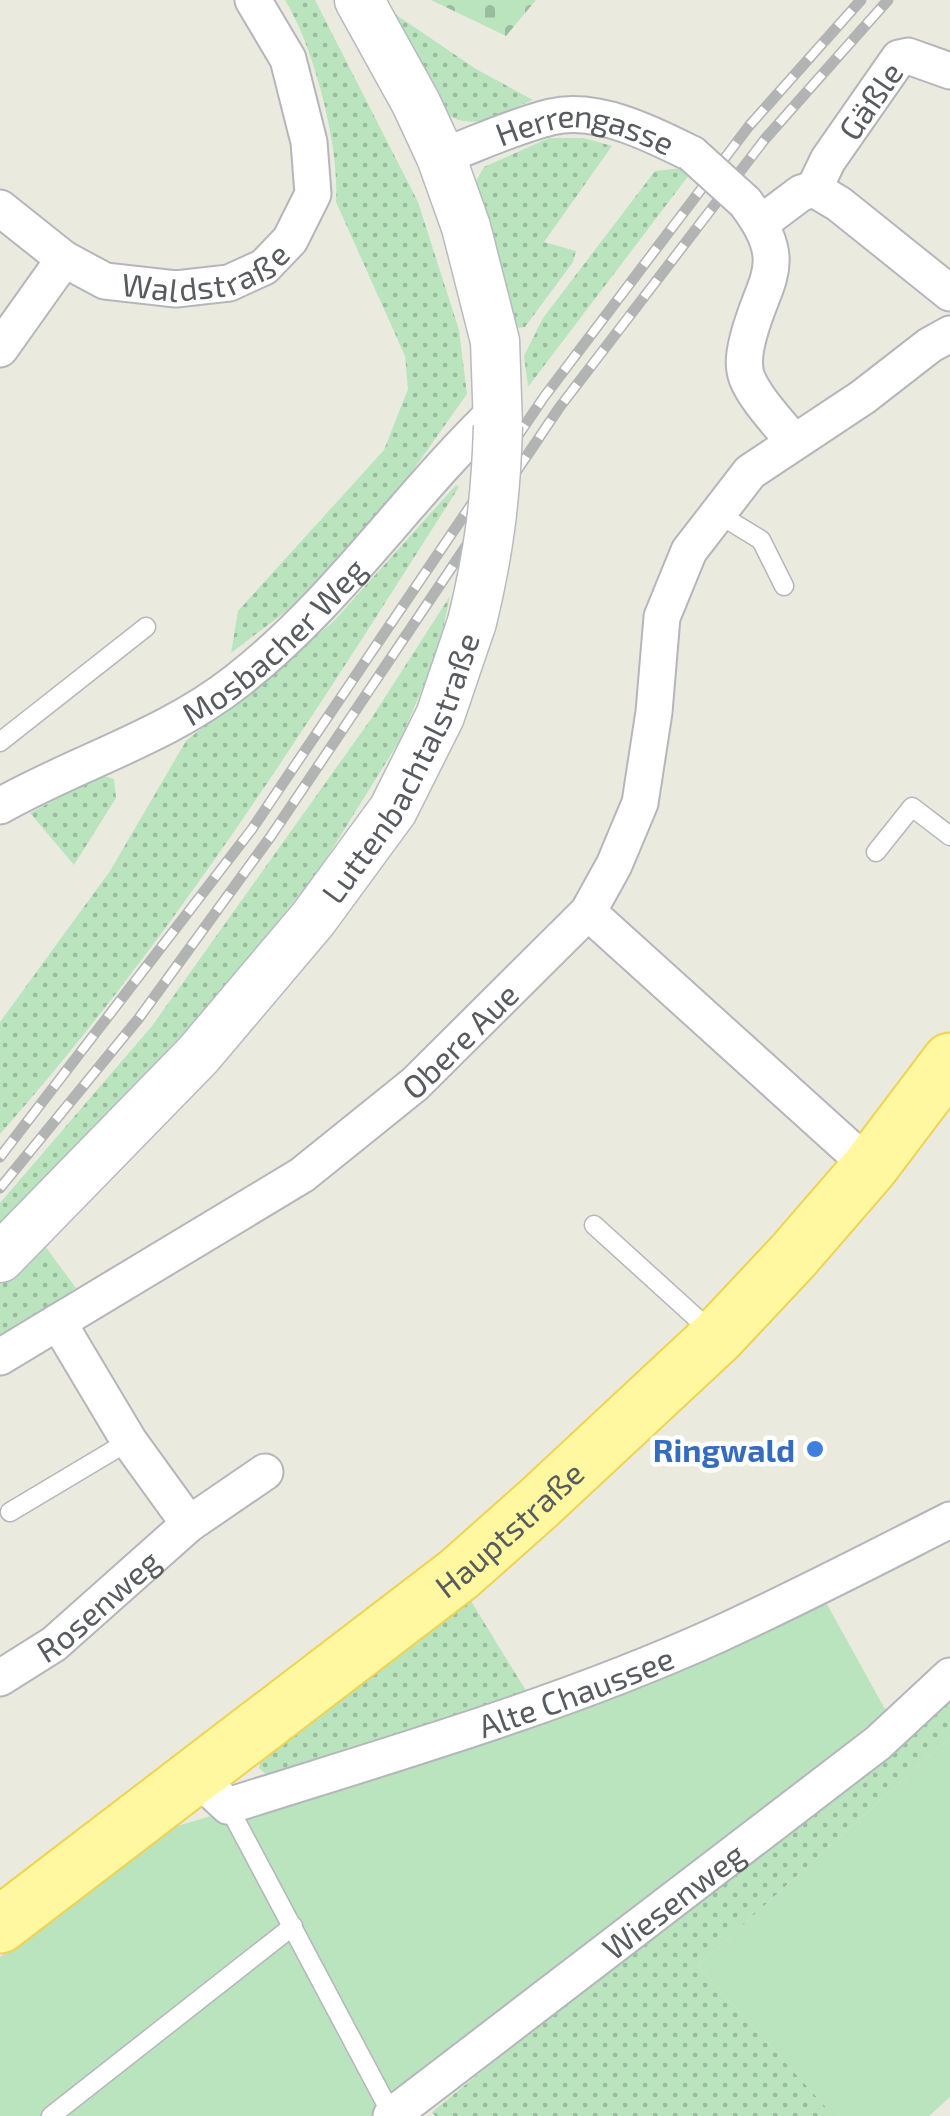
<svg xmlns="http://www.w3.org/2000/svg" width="950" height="2116" font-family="'Exo 2',sans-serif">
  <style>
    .grass { fill: url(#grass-dots) }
    .cemetery { fill: url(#cemetery-stones) }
    .green { fill: #bae4be }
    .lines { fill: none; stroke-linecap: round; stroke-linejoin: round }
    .lane-casing { stroke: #b5b6bc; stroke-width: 21 }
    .street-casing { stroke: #b5b6bc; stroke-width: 39 }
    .secondary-casing { stroke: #b8bac1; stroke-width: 51 }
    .primary-casing { stroke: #f1d351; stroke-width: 59 }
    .lane { stroke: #fff; stroke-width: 18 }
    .street { stroke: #fff; stroke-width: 35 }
    .secondary { stroke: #fff; stroke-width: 48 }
    .primary { stroke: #fff8a0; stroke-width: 55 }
    .rail-casing { stroke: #b2b3b3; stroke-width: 11 }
    .rail { stroke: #fff; stroke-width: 8; stroke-dasharray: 22; stroke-linecap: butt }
    .street-bridge-casing { stroke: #b5b6bc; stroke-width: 39; stroke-linecap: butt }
    .secondary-bridge-casing { stroke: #b8bac1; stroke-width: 51; stroke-linecap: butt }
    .street-bridge { stroke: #fff; stroke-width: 35 }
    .secondary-bridge { stroke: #fff; stroke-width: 48 }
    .shop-dot { fill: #3f7fe0; stroke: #fff; stroke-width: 4 }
    .labels { text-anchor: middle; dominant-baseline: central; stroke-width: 9; stroke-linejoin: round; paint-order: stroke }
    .street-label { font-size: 32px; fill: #585b60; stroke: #fff }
    .shop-label { font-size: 32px; font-weight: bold; fill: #366cbe; stroke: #fff; text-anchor: end }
  </style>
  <defs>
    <pattern id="grass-dots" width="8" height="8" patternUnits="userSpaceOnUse" patternTransform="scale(2.5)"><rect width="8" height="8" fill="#bae4be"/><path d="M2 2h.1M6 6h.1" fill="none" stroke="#9abc9e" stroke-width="1.8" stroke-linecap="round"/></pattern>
    <pattern id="cemetery-stones" width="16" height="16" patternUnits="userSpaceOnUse" patternTransform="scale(2.5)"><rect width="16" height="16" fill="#bae4be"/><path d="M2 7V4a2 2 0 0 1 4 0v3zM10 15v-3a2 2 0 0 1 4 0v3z" fill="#9abc9e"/></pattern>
  </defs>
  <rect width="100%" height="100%" fill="#ebeadf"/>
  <!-- grass -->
  <g class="grass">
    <path d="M285 0H315L418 202 459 330 467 394 389 504 293 606 231 653 238 611 384 450 408 389 405 356 336 202C340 147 314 47 285 0Z"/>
    <path d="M395 14 476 69 533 100C501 112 471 136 442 110Z"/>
    <path d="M549 138H584L612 146 544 242 576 251 573 262 525 327 517 328 476 181 484 167Z"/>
    <path d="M682 168 689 175 528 387 524 356 543 318 655 171Z"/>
    <path d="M456 485 459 487C317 710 176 935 0 1134V1022L110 871 186 741 333 622Z"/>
    <path d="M450 596 438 653 400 740 319 870 181 1042 0 1231V1203L152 1026 371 719Z"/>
    <path d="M101 775 114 779 116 798 74 865 30 813Z"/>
    <path d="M42 1242 76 1288 0 1338V1285Z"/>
    <path d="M471 1601 528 1694 272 1780 259 1768 263 1752Z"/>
    <path d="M950 1691V1737L698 1966 834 2116H435L432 2112Z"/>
  </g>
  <!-- cemetery -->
  <path class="cemetery" d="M431 0H536L506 36Z"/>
  <!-- green -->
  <g class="green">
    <path d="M823 1597 886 1711 618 1933 381 2116H0V1957L160 1831 447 1747Z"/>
    <path d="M950 1737V2097L929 2116H834L698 1966Z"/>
  </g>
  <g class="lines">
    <!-- lane casing -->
    <g class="lane-casing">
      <g id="lane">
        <path d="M717 513 761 540 784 586"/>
        <path d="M0 742 146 627"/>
        <path d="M876 852 912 807 950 836"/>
        <path d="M594 1225 713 1333"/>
        <path d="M10 1512 129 1441"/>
        <path d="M228 1806 392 2115"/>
        <path d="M51 2116 293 1926"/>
      </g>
    </g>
    <!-- street casing -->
    <g class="street-casing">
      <g id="street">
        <path id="s1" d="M441 157C476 144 514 126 551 117 597 106 652 134 692 154"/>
        <path id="s2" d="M814 189 828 160 899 58 908 56 950 71"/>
        <path d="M745 202C796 268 759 281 746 347 744 358 743 367 747 378 756 400 778 422 793 441"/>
        <path id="s3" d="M0 208 64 259 105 281 176 289 229 283 264 267 290 240 313 194 309 142 288 59 253 0"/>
        <path d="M761 223 801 193 814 189 839 204 950 293"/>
        <path d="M0 349 64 259"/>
        <path id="s4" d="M0 806C78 762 166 737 237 681 337 603 406 497 497 410"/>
        <path d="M588 912 870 1167"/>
        <path d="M58 1322 129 1441 189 1524"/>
        <path id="s5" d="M0 1357 302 1175 415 1084 588 912 614 865 640 803 654 712 662 617 689 551 750 472 863 397 930 345 950 334"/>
        <path id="s6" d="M0 1678 54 1644 189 1524 265 1472"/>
        <path id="s7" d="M196 1776 228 1806C392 1754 560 1706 717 1635 796 1599 873 1559 950 1520"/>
        <path id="s8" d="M391 2116 878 1743 950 1676"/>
      </g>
    </g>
    <!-- secondary casing -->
    <g class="secondary-casing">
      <g id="secondary">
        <path d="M359 0 416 103 441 157 466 227 495 341 498 426"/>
        <path id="s9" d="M0 1258 198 1055 313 919 393 810 440 716 472 622"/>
      </g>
    </g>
    <!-- primary casing -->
    <g class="primary-casing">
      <g id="primary">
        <path id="s10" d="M0 1925 459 1574 539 1503 717 1337 793 1256 870 1167 950 1061"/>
      </g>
    </g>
    <!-- lane -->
    <use href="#lane" class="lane"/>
    <!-- street -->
    <use href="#street" class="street"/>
    <!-- secondary -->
    <use href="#secondary" class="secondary"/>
    <!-- primary -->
    <use href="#primary" class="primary"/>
    <!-- rail casing -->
    <g class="rail-casing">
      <g id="rail">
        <path d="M0 1157 252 829 544 397 749 126 861 0"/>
        <path d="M0 1188 139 1018 271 836 559 408 765 139 888 0"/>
      </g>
    </g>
    <!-- rail -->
    <use href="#rail" class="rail"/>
    <!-- street-bridge casing -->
    <g class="street-bridge-casing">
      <path id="street-bridge" d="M692 154 745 202"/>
    </g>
    <!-- secondary-bridge casing -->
    <g class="secondary-bridge-casing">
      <path id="secondary-bridge" d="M472 622C489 553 496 497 498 426"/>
    </g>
    <!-- street-bridge -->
    <use href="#street-bridge" class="street-bridge"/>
    <!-- secondary-bridge -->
    <use href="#secondary-bridge" class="secondary-bridge"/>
  </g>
  <!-- markers -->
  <circle class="shop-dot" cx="815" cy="1449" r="10"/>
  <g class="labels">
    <!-- street labels -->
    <g class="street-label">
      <text stroke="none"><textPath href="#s2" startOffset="105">Gäßle</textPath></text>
      <text stroke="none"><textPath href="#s1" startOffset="152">Herrengasse</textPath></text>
      <text stroke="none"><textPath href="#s3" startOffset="232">Waldstraße</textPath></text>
      <text stroke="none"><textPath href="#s4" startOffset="322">Mosbacher Weg</textPath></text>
      <text stroke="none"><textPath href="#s9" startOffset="638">Luttenbachtalstraße</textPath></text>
      <text stroke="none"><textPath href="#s5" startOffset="560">Obere Aue</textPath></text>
      <text stroke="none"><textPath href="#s10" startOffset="645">Hauptstraße</textPath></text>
      <text stroke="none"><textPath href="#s6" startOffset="122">Rosenweg</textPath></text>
      <text stroke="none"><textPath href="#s7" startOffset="410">Alte Chaussee</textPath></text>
      <text stroke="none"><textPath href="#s8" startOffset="355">Wiesenweg</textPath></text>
    </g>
    <!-- shop labels -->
    <g class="shop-label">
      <text x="795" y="1449">Ringwald</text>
    </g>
  </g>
</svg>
